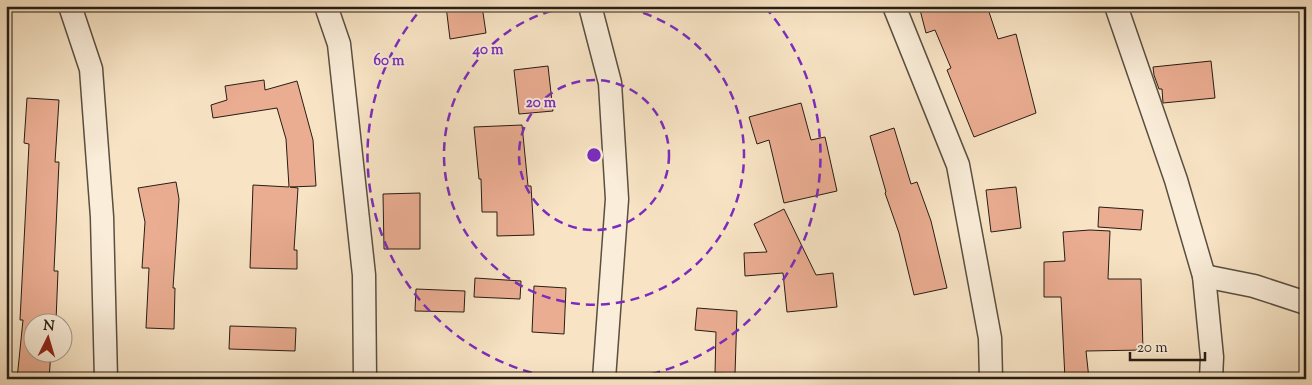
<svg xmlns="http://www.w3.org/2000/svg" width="1312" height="385" font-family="'Sorts Mill Goudy',serif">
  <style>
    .building { fill: #ebad92; stroke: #261d15 }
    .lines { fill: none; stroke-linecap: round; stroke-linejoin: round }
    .minor-casing { stroke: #5a4f41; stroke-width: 25 }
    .minor { stroke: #faedd9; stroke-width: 22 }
    .ring { fill: none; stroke: #7b2cbf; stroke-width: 2.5; stroke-dasharray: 9 6 }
    .centre { fill: #7b2cbf; stroke: #faedd9; stroke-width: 2.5 }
    .ring-label { font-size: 15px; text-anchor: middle; font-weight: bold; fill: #7b2cbf; stroke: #faedd9; stroke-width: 4; stroke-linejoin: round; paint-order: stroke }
  </style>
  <rect width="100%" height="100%" fill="#f8e4c5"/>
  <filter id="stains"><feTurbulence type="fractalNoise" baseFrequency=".004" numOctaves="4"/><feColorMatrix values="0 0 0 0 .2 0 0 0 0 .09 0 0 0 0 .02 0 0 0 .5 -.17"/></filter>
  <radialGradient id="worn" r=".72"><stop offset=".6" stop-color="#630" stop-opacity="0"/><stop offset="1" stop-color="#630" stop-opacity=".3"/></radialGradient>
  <!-- building -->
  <g class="building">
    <path d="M446 6H482L486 33 450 39Z"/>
    <path d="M919 6H987L998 39 1016 34 1036 113 974 137 947 70 951 68 935 30 926 33Z"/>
    <path d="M1211 61 1215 98 1163 103 1162 89H1159L1154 75 1153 67Z"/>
    <path d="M548 66 553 111 519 114 514 70Z"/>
    <path d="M264 80 265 90 297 81 313 140 316 186 290 187 298 188 294 250H297V269L250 268 253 185 289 187 286 139 277 108 213 118 211 105 227 100 225 86Z"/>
    <path d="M27 98 59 100 55 162H59L54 271H58L56 321 54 322H32V352H51L49 379H17L23 320H20L29 144 24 143Z"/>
    <path d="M801 103 811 140 825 137 837 191 784 203 769 140 757 144 749 117Z"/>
    <path d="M522 125 528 186H531L534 235 497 236V212H482L481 179H479L474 127Z"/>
    <path d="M894 128 911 184 917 182 931 221 947 288 914 295 899 233 885 193 886 192 870 136Z"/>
    <path d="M176 182 179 199 173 288H175L174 329 146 328 149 268H142L145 222 138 188Z"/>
    <path d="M1016 187 1021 228 991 232 986 190Z"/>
    <path d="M420 193V249H384L383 194Z"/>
    <path d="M1099 207 1143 210 1141 230 1098 227Z"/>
    <path d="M784 209 816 275 833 273 837 307 787 312 783 273 745 276 744 253 767 252 754 224Z"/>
    <path d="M1090 230 1110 231 1108 279H1141L1143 350 1086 351 1089 379H1065L1061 297H1044V262L1065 261 1063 232Z"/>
    <path d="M475 278 521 281 520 299 474 297Z"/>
    <path d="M534 286 566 288 564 334 532 332Z"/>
    <path d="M416 289 465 291 464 312 415 311Z"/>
    <path d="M697 308 737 311 735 374 715 373 716 332 695 330Z"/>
    <path d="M230 326 296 328 295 351 229 349Z"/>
  </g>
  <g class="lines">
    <!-- minor casing -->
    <g class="minor-casing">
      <g id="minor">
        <path d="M70 6 91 69 102 217 106 379"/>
        <path d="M326 6 339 44 364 275 365 379"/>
        <path d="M590 6 610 83 617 199 604 379"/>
        <path d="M894 6 958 165 990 338 991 379"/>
        <path d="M1116 6 1176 180 1204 276 1212 357 1211 379"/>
        <path d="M1204 276 1254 286 1306 303"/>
      </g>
    </g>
    <!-- minor -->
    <use href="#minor" class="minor"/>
  </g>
  <!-- distance rings -->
  <g class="ring">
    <circle cx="594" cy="155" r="75"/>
    <path d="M614 6A150 150 0 1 1 574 6"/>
    <path d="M561 379A226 226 0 0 1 423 7M765 7A226 226 0 0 1 627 379"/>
  </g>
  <circle cx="594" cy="155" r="8" class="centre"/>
  <g class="ring-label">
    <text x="488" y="54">40 m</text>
    <text x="389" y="65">60 m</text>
    <text x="541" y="107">20 m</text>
  </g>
  <!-- margin -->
  <rect width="1312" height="385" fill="none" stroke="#f8e4c5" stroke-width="25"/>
  <rect x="8" y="8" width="1297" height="370" fill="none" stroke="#261d15" stroke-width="2.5"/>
  <rect x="12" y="12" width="1287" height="360" fill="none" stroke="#261d15"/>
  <!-- north arrow -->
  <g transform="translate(48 338) rotate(5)"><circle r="24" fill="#faedd9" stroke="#a59a8b"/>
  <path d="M0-4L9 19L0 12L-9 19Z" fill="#8f2418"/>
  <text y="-8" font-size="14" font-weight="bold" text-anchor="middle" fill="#261d15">N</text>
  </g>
  <!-- scale -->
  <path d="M1130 352v8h75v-8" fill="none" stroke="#261d15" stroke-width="2.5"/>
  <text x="1137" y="352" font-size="15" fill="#261d15" stroke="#faedd9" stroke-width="4" paint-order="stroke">20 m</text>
  <rect width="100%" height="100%" filter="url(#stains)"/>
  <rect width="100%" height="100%" fill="url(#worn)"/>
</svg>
